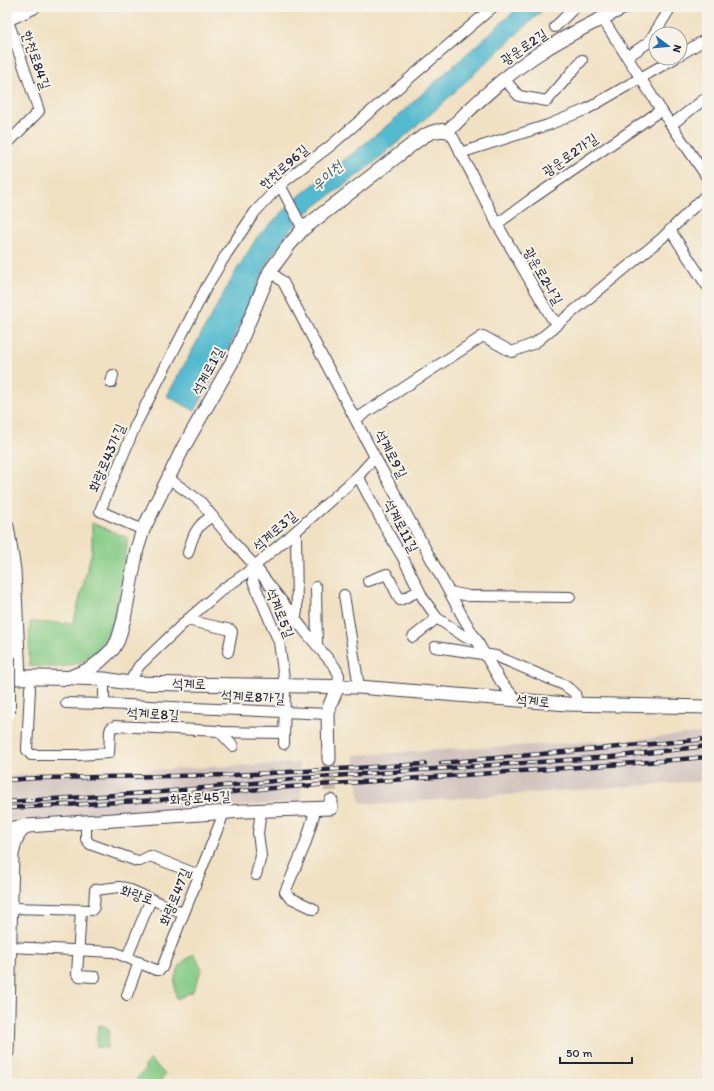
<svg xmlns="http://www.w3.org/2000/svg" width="714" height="1091" font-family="Itim,'Poor Story',sans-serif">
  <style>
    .industrial { fill: #cfc0bb }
    .green { fill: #86cb86; stroke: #547660 }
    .water { fill: #52bacf; stroke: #3a6e85 }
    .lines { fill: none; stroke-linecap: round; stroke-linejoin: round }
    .tertiary-tunnel { stroke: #c8bba8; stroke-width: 13; stroke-dasharray: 13 6; stroke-linecap: butt }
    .minor-casing { stroke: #413f4f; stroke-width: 12 }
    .tertiary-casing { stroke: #413f4f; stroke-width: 15 }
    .secondary-casing { stroke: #413f4f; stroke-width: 16 }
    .minor { stroke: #fff; stroke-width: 10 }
    .tertiary { stroke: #fff; stroke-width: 13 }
    .secondary { stroke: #fff; stroke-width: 14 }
    .rail-casing { stroke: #22223b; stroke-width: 4.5 }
    .rail { stroke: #f7f3e8; stroke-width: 3; stroke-dasharray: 9; stroke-linecap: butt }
    .primary-bridge-casing { stroke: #413f4f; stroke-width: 18; stroke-linecap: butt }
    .primary-bridge { stroke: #fff; stroke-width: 16 }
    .labels { text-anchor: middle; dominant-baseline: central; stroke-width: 4; stroke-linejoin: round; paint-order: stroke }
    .street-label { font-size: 14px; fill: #22223b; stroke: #f7f3e8 }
    .water-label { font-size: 15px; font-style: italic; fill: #33576f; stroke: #f7f3e8 }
  </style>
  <rect width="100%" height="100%" fill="#f7f3e8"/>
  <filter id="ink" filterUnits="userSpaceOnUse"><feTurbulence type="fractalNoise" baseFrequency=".025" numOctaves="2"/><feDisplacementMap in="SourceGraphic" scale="8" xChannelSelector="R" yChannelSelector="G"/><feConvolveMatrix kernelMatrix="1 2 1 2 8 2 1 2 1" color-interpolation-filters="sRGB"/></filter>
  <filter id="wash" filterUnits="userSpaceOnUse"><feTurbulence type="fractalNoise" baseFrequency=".012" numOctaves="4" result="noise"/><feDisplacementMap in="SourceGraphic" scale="16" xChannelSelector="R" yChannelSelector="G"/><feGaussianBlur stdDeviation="0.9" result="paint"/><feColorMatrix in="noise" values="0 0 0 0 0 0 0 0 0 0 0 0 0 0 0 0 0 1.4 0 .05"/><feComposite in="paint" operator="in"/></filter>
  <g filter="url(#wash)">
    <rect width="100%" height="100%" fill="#f1e1c3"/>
    <!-- industrial -->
    <g class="industrial">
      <path d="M707 732V781L380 804 360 802 354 755 639 739Z"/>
      <path d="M299 763 302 803 266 804 147 813 7 820V776Z"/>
    </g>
    <!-- green -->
    <g class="green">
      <path d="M92 523 128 538C126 554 123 571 121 587 115 622 110 653 72 665 58 669 42 666 29 666L30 622 73 624 92 551Z"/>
      <path d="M194 954 202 969 193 991 177 999C171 979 176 964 194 954Z"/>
      <path d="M101 1025 104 1026 109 1030 107 1048 96 1047 98 1026Z"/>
      <path d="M150 1059 166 1075 157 1084H142L136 1079 146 1069 144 1066Z"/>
    </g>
    <!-- water -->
    <path class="water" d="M519 7H546L434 111 376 161 301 217 270 257 235 336 195 411 167 396 236 271 258 236 298 197 382 130Z"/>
  </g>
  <g filter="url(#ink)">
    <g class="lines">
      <!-- tertiary-tunnel -->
      <path class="tertiary-tunnel" d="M329 759 331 801"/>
      <!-- minor casing -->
      <g class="minor-casing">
        <g id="minor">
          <path d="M7 18 39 111 7 144"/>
          <path d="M602 18 661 110 707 177"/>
          <path d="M555 27 575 7"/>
          <path d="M680 55 706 39 707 41"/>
          <path d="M627 57 649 42 671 7"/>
          <path d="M504 79 519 96 547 101 582 60"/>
          <path d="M671 125 707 97"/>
          <path d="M448 131 454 139 497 224 551 317 558 323"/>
          <path d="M460 153 548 125 587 109 675 58"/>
          <path d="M280 185 303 229"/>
          <path d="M497 224 530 200 661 110"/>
          <path d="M670 230 707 286"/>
          <path d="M270 271 283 282 375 457 464 619 501 682 516 699"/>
          <path d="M111 383 113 375"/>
          <path d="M356 419 483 336 512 352 535 343 662 238 707 194"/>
          <path d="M358 476 387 531 403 558 423 598 437 618 465 637 477 640"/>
          <path d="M168 478 200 501 234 543 255 566 303 629 335 667 339 675 338 686"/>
          <path d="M143 530 100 511 136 424 207 286 227 253 255 212 280 185 309 162 329 147 493 7"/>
          <path d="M188 553C192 538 197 522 213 517"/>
          <path d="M255 566 253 581 279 642 285 686 284 744"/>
          <path d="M368 581 387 574 400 600 419 591"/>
          <path d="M316 587 317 645"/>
          <path d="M450 592 469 596 570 597"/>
          <path d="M344 595 359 687"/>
          <path d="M295 619 297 611 296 531"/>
          <path d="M187 620 231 630 232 632 228 652"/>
          <path d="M413 637 437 618"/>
          <path d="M435 647 496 656 564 685 575 693 577 704"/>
          <path d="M104 679V704L328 714"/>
          <path d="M129 683 139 666 187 620 223 589 245 574 296 531 358 476 375 457"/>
          <path d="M30 688 27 750 31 755H78L109 753 110 731 111 728 115 726 219 731 233 746"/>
          <path d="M66 703 104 704"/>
          <path d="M219 732 284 733"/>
          <path d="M86 822V839L90 844 137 861H140L150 856 199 875"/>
          <path d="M256 875 261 856 258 833 261 811"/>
          <path d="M10 908 92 910 94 907 95 890 119 887 126 888 183 913"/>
          <path d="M314 909 289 897 285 892 305 845 316 808"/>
          <path d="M81 910 77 974 78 976 95 977"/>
          <path d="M10 947 114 952 156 970H159L162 968 224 813"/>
          <path d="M127 957 151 899"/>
          <path d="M127 995 139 962"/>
        </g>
      </g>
      <!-- tertiary casing -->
      <g class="tertiary-casing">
        <g id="tertiary">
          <path d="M7 526 14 570 19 678"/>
          <path d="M68 678 90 669 99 662 113 649 118 640 124 619 137 549 143 530 183 448 232 362 270 271 290 244 303 229 418 140C428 133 436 129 448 131 476 102 507 74 541 52 567 35 596 21 625 7"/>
          <path d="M74 678 104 679 129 683 359 687 567 704 707 707"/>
          <path d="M329 759 328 714 330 705 338 686"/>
          <path d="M7 829 27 826 243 811 331 808V801"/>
          <path d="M7 1052 12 855C15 840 16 835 27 826"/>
        </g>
      </g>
      <!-- secondary casing -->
      <g class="secondary-casing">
        <g id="secondary">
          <path d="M7 19 33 7"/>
          <path d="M7 677 68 678"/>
        </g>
      </g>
      <!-- minor -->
      <use href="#minor" class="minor"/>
      <!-- tertiary -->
      <use href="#tertiary" class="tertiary"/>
      <!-- secondary -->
      <use href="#secondary" class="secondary"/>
      <!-- rail casing -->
      <g class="rail-casing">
        <g id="rail">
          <path d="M441 763 707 739"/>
          <path d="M7 780 37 778 235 775 425 764"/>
          <path d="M7 802 162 792 304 778 611 757 707 746"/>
          <path d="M7 808 159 800 260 789 623 764 707 757"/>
        </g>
      </g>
      <!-- rail -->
      <use href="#rail" class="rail"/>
      <!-- primary-bridge casing -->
      <g class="primary-bridge-casing">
        <path id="primary-bridge" d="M7 657V713"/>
      </g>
      <!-- primary-bridge -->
      <use href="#primary-bridge" class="primary-bridge"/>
    </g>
  </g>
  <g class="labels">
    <!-- street labels -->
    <g class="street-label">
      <text transform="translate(524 47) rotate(-34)">광운로2길</text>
      <text transform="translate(36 60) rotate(71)">한천로84길</text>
      <text transform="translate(570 155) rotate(-35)">광운로2가길</text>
      <text transform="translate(284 167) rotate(-41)">한천로96길</text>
      <text transform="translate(543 276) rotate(60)">광운로2나길</text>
      <text transform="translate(208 371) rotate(-62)">석계로1길</text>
      <text transform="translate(391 454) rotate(62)">석계로9길</text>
      <text transform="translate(107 458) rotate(-67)">화랑로43가길</text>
      <text transform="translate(401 526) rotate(62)">석계로11길</text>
      <text transform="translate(275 531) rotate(-41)">석계로3길</text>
      <text transform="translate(280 613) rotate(68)">석계로5길</text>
      <text transform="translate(189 684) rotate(1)">석계로</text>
      <text transform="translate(253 697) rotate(3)">석계로8가길</text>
      <text transform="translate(533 701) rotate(5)">석계로</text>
      <text transform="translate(153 714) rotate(3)">석계로8길</text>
      <text transform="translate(200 798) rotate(-4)">화랑로45길</text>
      <text transform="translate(137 895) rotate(18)">화랑로</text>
      <text transform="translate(175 897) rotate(-68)">화랑로47길</text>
    </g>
    <!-- water labels -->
    <g class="water-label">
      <text transform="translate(327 176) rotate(-42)">우이천</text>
    </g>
  </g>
  <!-- margin -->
  <rect width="714" height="1091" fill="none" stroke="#f7f3e8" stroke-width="24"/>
  <!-- north arrow -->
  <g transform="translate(668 46) rotate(106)"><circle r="19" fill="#f7f3e8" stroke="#a29fa3"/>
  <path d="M0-3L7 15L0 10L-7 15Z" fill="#1f6fb2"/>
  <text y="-6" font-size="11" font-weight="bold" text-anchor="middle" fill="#22223b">N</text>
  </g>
  <!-- scale -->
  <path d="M560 1057v6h72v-6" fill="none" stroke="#22223b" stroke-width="2"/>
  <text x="566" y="1057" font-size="12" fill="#22223b" stroke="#f7f3e8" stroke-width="3" paint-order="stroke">50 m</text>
</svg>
